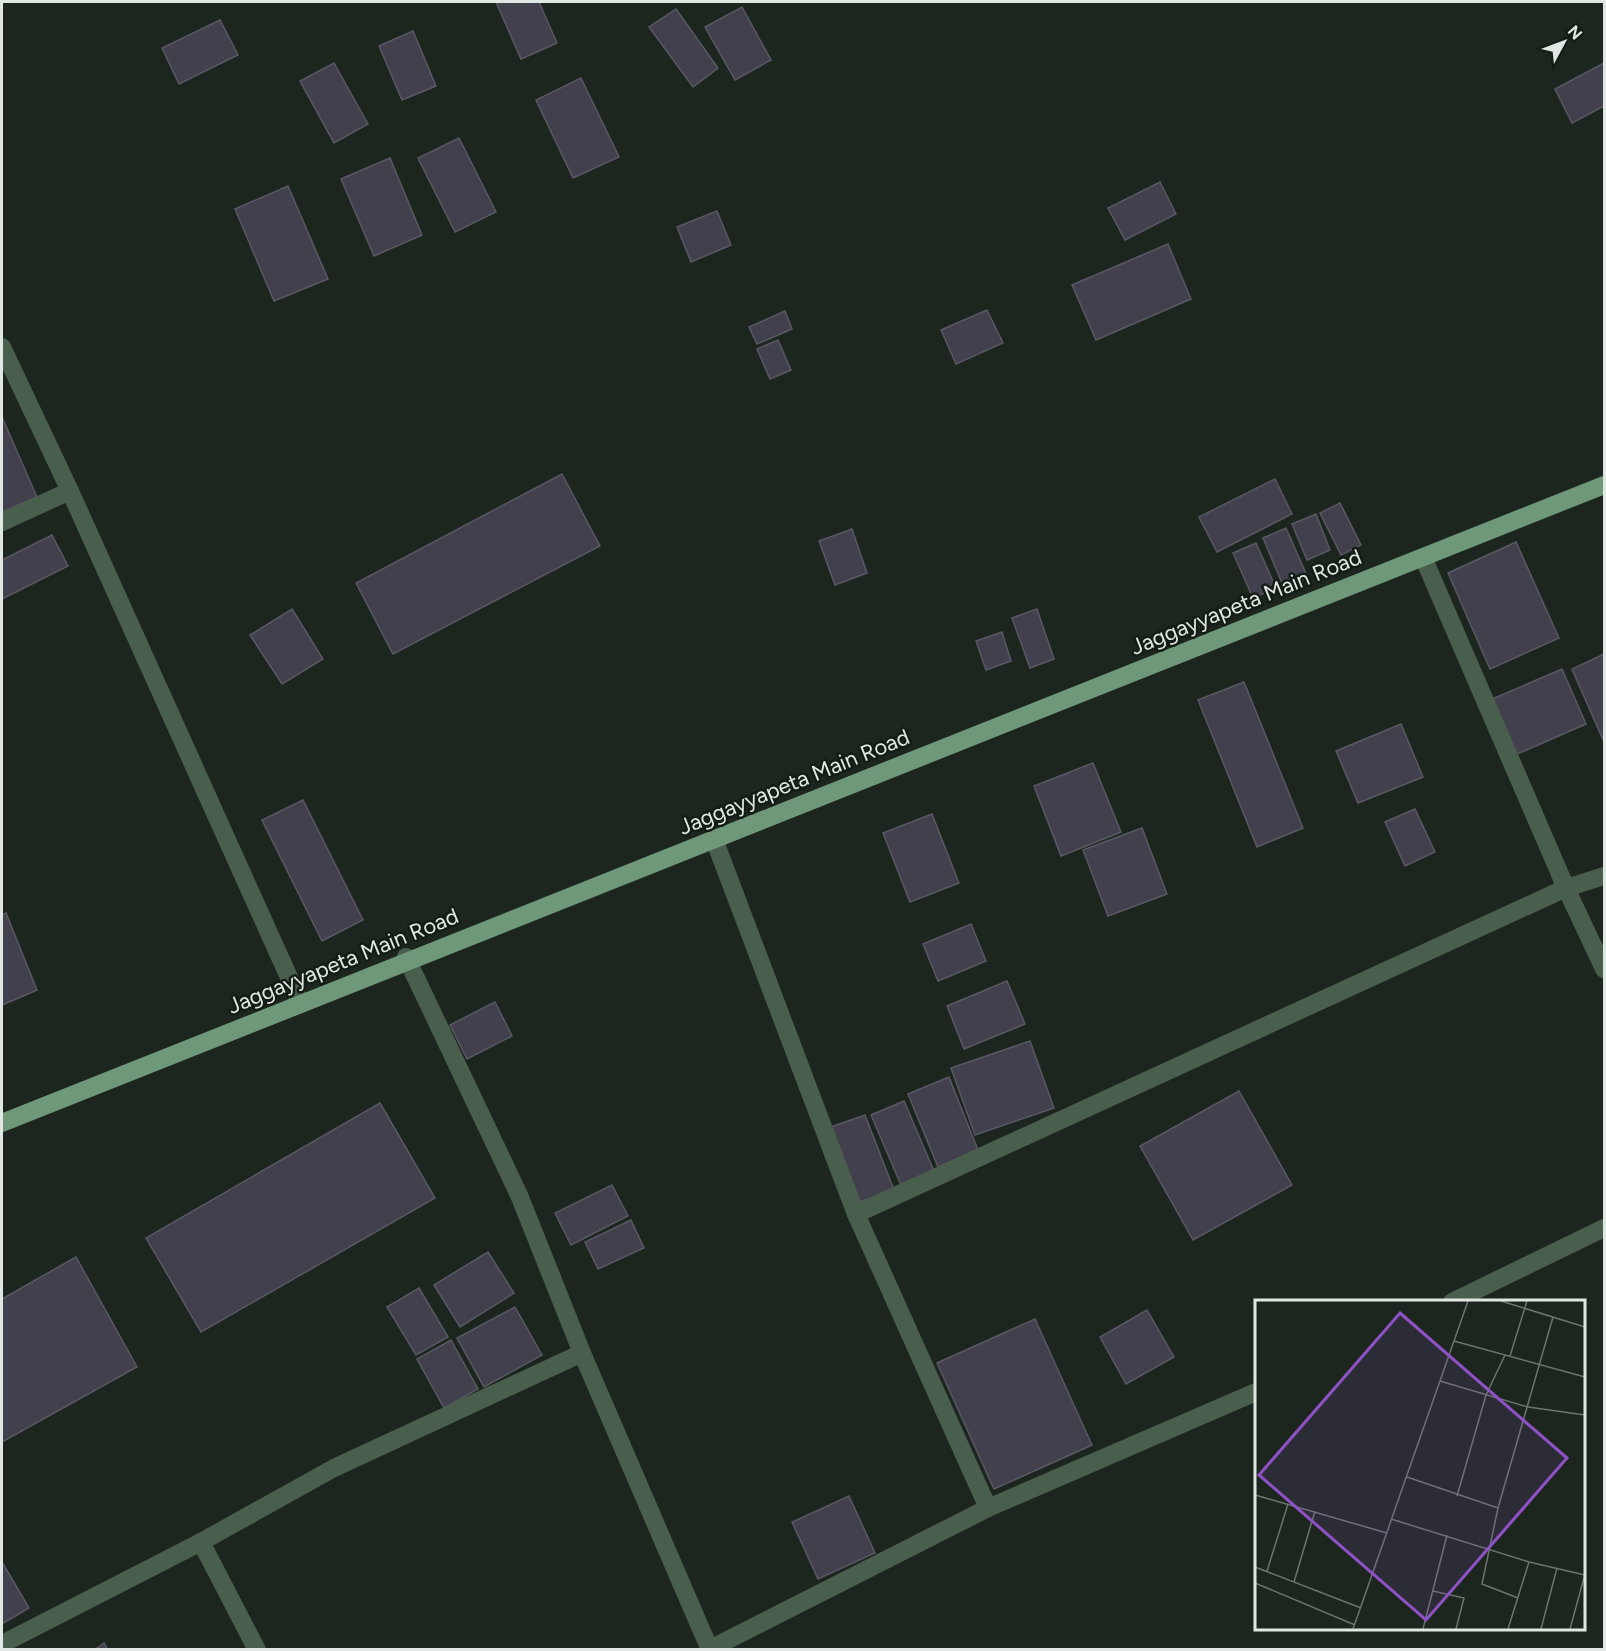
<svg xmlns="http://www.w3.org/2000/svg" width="1606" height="1651" font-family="Figtree,sans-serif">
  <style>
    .building { fill: #42404c; stroke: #5a5864; stroke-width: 1.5 }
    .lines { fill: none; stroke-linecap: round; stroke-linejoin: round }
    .minor { stroke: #4a5e4e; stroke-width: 18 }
    .major { stroke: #6e9879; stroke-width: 18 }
    .labels { text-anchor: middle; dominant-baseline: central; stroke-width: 5; stroke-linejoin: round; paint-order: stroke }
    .street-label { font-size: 22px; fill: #e1e8e3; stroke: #131c15 }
    .inset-road { fill: none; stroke: #6b746d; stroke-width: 1.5 }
    .view { fill: #8f52c6; fill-opacity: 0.15; stroke: #8f52c6; stroke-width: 3 }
    .inset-edge { fill: none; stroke: #e1e8e3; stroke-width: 3 }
  </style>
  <rect width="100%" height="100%" fill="#1c261e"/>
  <!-- building -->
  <g class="building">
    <path d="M496 2H539L557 43 521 59Z"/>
    <path d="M742 7 771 60 735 80 705 27Z"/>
    <path d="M676 9 718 68 693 87 649 27Z"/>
    <path d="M220 20 238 55 179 84 162 48Z"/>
    <path d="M413 31 436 86 402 100 379 46Z"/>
    <path d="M334 63 368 124 334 143 300 81Z"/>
    <path d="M1604 63V106L1572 123 1555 89Z"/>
    <path d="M581 78 619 157 573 178 536 100Z"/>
    <path d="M459 138 496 212 455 232 418 158Z"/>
    <path d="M390 158 422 235 374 256 341 179Z"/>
    <path d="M1160 182 1176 214 1125 240 1108 208Z"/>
    <path d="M288 186 328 279 274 301 235 209Z"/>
    <path d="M717 211 731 245 691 262 677 227Z"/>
    <path d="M1168 244 1191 299 1096 340 1072 285Z"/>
    <path d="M987 310 1003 343 956 364 941 330Z"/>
    <path d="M785 311 792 329 757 344 749 327Z"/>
    <path d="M778 340 791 370 770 379 757 349Z"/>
    <path d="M2 417 37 497 2 512Z"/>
    <path d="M562 474 600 546 393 654 356 583Z"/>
    <path d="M1275 479 1292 514 1217 552 1199 517Z"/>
    <path d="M1340 503 1361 545 1341 555 1320 513Z"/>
    <path d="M1316 514 1330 550 1307 560 1292 524Z"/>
    <path d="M1286 528 1308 578 1284 588 1263 538Z"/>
    <path d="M852 529 867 573 835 585 819 541Z"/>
    <path d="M52 535 68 566 2 599V560Z"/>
    <path d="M1516 542 1559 638 1490 669 1448 573Z"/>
    <path d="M1256 543 1276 588 1253 598 1233 553Z"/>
    <path d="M292 609 323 659 282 684 250 635Z"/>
    <path d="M1037 609 1054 659 1030 668 1012 618Z"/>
    <path d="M1002 632 1011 661 986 670 976 641Z"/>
    <path d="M1604 654V742L1572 669Z"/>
    <path d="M1562 669 1586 724 1515 755 1490 700Z"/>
    <path d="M1244 682 1303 828 1257 847 1198 700Z"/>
    <path d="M1401 724 1423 777 1358 803 1336 751Z"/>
    <path d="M1093 763 1121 832 1061 856 1034 786Z"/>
    <path d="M303 800 363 920 322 941 262 820Z"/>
    <path d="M1415 809 1435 852 1405 866 1385 822Z"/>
    <path d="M932 814 959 883 910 902 883 833Z"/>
    <path d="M1142 828 1167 894 1108 916 1083 850Z"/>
    <path d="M6 913 37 990 2 1005V915Z"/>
    <path d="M971 924 986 961 938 981 923 944Z"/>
    <path d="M1007 981 1025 1024 964 1049 947 1006Z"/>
    <path d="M495 1002 512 1036 467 1059 450 1025Z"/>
    <path d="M1030 1041 1054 1108 975 1135 951 1068Z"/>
    <path d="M949 1077 978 1150 938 1167 908 1094Z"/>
    <path d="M1239 1091 1292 1185 1193 1240 1140 1146Z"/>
    <path d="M904 1101 934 1171 901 1185 871 1115Z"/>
    <path d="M380 1103 435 1198 201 1332 146 1238Z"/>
    <path d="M865 1115 894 1190 857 1203 828 1128Z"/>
    <path d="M612 1185 628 1216 571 1245 555 1213Z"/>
    <path d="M631 1220 644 1248 598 1269 585 1242Z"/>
    <path d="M488 1252 514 1293 460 1327 434 1285Z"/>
    <path d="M76 1257 137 1367 2 1442V1299Z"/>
    <path d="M419 1288 448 1337 416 1355 387 1307Z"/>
    <path d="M515 1307 542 1355 484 1387 457 1338Z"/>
    <path d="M1147 1310 1174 1357 1126 1384 1100 1337Z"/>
    <path d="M1035 1319 1092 1445 994 1489 937 1363Z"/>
    <path d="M451 1340 478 1389 444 1408 417 1359Z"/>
    <path d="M849 1496 875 1553 818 1579 792 1522Z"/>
    <path d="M2 1562 29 1608 2 1624Z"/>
    <path d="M104 1643 108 1650H94Z"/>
  </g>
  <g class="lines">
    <!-- minor -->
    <g class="minor">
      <path d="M2 347 70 491 301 1004"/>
      <path d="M2 522 70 491"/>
      <path d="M1423 557 1566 888 1604 969"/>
      <path d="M714 839 856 1214 988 1508"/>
      <path d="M406 957 519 1195 582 1353 710 1650"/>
      <path d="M856 1214 1566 888 1604 876"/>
      <path d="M1452 1302 1604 1228"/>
      <path d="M201 1542 257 1650"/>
      <path d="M2 1644 201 1542 334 1468 582 1353"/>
      <path d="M708 1650 988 1508 1256 1392"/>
    </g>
    <!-- major -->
    <path class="major" d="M2 1123 1604 485"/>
  </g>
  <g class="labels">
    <!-- street labels -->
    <g class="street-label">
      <text transform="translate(1246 602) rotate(-22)">Jaggayyapeta Main Road</text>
      <text transform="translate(794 782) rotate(-22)">Jaggayyapeta Main Road</text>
      <text transform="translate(343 961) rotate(-22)">Jaggayyapeta Main Road</text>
    </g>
  </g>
  <!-- overview -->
  <g transform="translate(1255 1300)">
    <rect width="330" height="330" fill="#1c261e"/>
    <path class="inset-road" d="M246 1 330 27M199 41 330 77M255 56 272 1M185 81 273 107 330 115M152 177 243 208M0 195 132 233M202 196 231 95 250 55M136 219 274 262 330 275M0 267 106 308M12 271 33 204M39 282 60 211M0 283 100 325M178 291 209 298 201 329M263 298 227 284 243 208 298 17M98 329 213 1M168 329 192 235M253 329 274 262M286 329 302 268M315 329 330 274"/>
    <path class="view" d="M145 13 312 158 171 320 4 175Z"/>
    <rect width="330" height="330" class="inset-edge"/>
  </g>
  <!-- border -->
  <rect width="1606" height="1651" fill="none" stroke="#e1e8e3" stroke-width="6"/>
  <!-- north arrow -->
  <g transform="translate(1564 42) rotate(49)" stroke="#131c15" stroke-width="4.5" paint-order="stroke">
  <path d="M0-4.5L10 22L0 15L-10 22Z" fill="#e1e8e3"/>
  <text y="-9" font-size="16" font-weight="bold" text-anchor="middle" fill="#e1e8e3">N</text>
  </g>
</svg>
